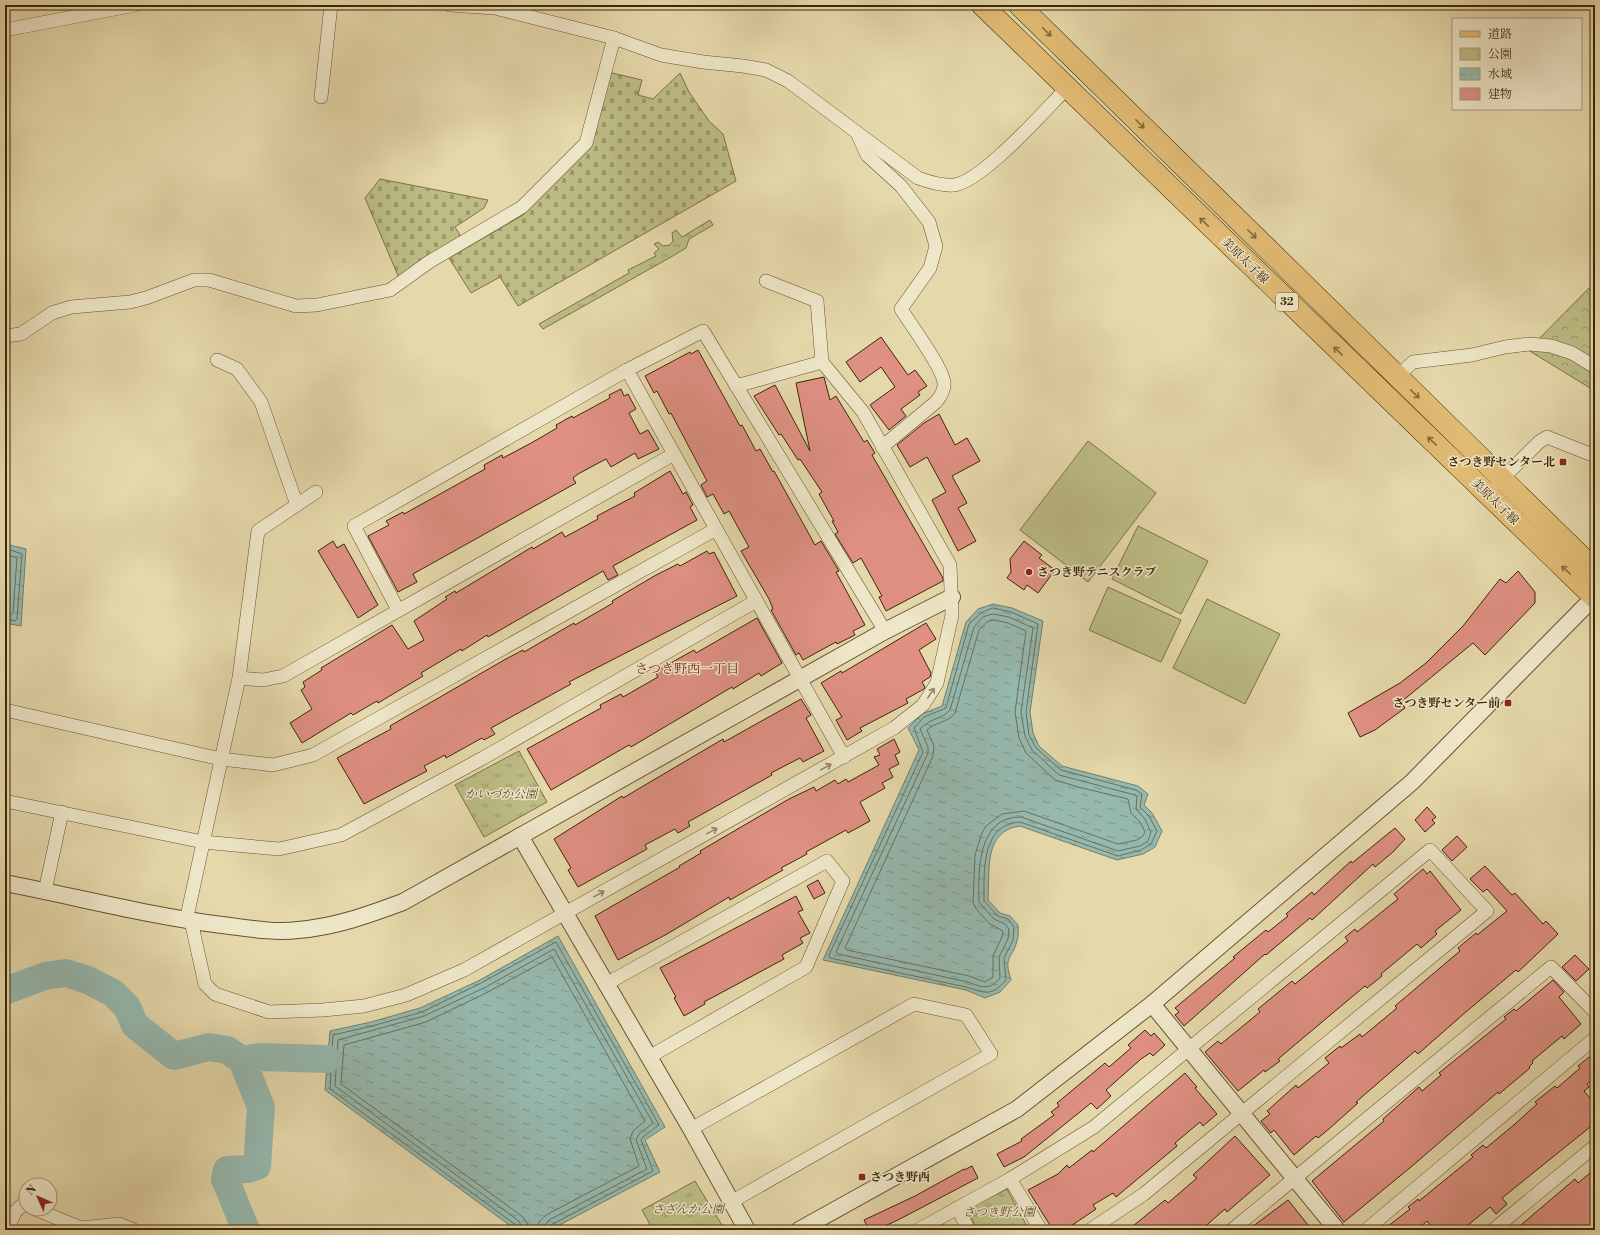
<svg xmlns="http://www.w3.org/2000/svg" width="1600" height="1235" font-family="'Libre Bodoni','Noto Serif JP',serif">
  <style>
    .forest { fill: url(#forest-crowns); stroke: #7c7244 }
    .cemetery { fill: url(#cemetery-stones); stroke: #7c7244 }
    .park { fill: url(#park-tufts); stroke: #7c7244 }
    .garden { fill: #bcbc84; stroke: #7c7244 }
    .water { fill: url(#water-ripples); stroke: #727f6b }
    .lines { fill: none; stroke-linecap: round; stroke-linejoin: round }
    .shore { stroke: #6a705a; stroke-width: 1 }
    .river { stroke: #96b9af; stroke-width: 28 }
    .building { fill: #df9083; stroke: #3d2705 }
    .minor-casing { stroke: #67532e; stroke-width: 14 }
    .tertiary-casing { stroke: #67532e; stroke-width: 18 }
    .primary-casing { stroke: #3d2705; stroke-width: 22 }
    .minor { stroke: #eee6c8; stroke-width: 13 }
    .tertiary { stroke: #eee6c8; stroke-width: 16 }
    .primary { stroke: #e2bc75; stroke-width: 21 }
    .oneway { stroke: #876a37 }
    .oneway2 { stroke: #968666 }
    .poi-dot { fill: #8f2418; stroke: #eee6c8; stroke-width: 1.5 }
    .labels { text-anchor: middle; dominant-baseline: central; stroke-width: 3; stroke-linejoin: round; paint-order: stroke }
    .shield { fill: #eee6c8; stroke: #726040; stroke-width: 1 }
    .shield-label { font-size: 11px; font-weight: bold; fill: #3d2705 }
    .street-label { font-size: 12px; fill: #3d2705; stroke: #eee6c8 }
    .poi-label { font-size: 12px; font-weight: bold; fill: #3d2705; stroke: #eee6c8; text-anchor: end }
    .park-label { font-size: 12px; font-style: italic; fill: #5d4c25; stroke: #eee6c8 }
    .neighbourhood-label { font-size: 13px; fill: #7a1f14; stroke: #eee6c8 }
  </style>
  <defs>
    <pattern id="forest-crowns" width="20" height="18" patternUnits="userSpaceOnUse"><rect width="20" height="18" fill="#bcbc84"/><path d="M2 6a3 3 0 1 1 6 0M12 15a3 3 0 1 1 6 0" fill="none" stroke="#9a996a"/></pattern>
    <pattern id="cemetery-stones" width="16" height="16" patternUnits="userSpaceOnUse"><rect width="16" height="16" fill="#bcbc84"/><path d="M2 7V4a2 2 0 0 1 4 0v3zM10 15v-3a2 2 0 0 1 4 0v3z" fill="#9a996a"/></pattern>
    <pattern id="park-tufts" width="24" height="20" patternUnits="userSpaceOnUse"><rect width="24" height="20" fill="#bcbc84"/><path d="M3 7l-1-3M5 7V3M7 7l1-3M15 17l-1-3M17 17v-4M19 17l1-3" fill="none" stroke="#9a996a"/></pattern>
    <pattern id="water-ripples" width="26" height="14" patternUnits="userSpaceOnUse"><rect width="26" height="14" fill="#96b9af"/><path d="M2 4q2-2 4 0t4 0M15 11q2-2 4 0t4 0" fill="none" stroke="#7c968c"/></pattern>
  </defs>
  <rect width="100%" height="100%" fill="#e5d8aa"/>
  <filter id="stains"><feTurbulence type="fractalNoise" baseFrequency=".005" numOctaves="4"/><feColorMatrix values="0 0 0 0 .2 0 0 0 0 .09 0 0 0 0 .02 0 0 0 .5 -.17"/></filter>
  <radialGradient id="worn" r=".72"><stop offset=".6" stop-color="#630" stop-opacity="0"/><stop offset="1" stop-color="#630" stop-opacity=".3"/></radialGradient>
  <!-- forest -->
  <path class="forest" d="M1595 282V391L1528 350Z"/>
  <!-- cemetery -->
  <g class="cemetery">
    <path d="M608 72 642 80 638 95 653 99 680 73 689 92 709 121 723 134 736 181 518 306 500 277 471 293 449 258 523 215 591 147Z"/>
    <path d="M380 179 488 200 484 208 455 227 462 238 399 278 365 198Z"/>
  </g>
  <!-- park -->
  <g class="park">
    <path d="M710 220 713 225 689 239 686 248 671 257 543 329 539 324 629 273 628 270 656 256 654 253 659 249 654 244 658 242 663 246 670 245 673 241 672 233 676 230 682 237Z"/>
    <path d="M519 751 547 802 484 837 455 785Z"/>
    <path d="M695 1181 725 1230H653L642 1210Z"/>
    <path d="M1007 1189 1029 1230H977L967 1209Z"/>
  </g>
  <!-- garden -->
  <g class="garden">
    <path d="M1088 441 1156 493 1088 582 1020 530Z"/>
    <path d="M1138 526 1208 561 1181 614 1112 579Z"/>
    <path d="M1108 587 1181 620 1161 662 1089 630Z"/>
    <path d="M1207 599 1280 634 1245 704 1173 668Z"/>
  </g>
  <!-- water -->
  <g class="water">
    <path d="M5 544 26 549 21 626 5 623Z"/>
    <path d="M993 604 1012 608 1043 621 1030 712 1033 733 1039 746 1062 766 1138 786 1148 794 1144 805 1152 813 1162 831 1155 847 1143 854 1117 860 1020 826C983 831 990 871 988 900L1000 913 1010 916 1018 925C1018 930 1019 936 1017 941 1012 960 1003 955 1011 980L1000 992 985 998 966 990 823 960 919 750 908 728 922 714 942 706 966 622 978 609Z"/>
    <path d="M558 936 665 1127 645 1140 660 1172 550 1230H516L325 1090 330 1031 371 1022 420 1008 480 980Z"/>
  </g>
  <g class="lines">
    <!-- shore -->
    <g class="shore">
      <path d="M5 548 22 554 17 619 15 621 5 619"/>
      <path d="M5 554 17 558 13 613 11 615 5 614"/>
      <path d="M5 560 10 562 7 606 5 608"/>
      <path d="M993 608 1011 612 1038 624 1026 712 1029 735 1036 748 1061 770 1136 790 1142 794 1140 807 1149 816 1157 831 1151 844 1141 850 1118 856 1020 822C981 824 984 871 984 901L998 916 1008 919 1014 927 1013 940 1004 958 1006 980C991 997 986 993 966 987L830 958 829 955 923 752 914 728 924 717 946 708 969 624 981 613Z"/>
      <path d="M993 614 1009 617 1033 628 1021 712 1025 736 1032 750 1059 775 1135 795 1137 797 1136 809 1145 819 1151 832 1148 841 1140 846 1118 851 1021 817C978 816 978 870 979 902L994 919 1005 924 1009 929 1008 939 999 957 1000 978C990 991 981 987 968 982L838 954 836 952 928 753V747L920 729C930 718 943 719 950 710L974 627 983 617Z"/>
      <path d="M994 620 1008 623 1026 631 1015 712 1019 738 1026 753 1055 780 1078 787 1128 799 1131 813 1140 822 1145 832 1143 836 1137 840 1118 844 1024 811 1002 814 986 826 982 833 975 855 973 903 977 910 990 924 1003 931 1002 937 993 956V977L985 982 969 976 847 950 845 948 933 756 934 746 927 730C935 722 948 723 955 713L979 630 987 622Z"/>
      <path d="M518 1230 516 1225 330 1089 333 1035 372 1026 422 1012 481 983 556 942 659 1125 643 1137 641 1140 653 1171 551 1225 549 1230"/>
      <path d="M523 1230 519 1221 335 1086 338 1040 424 1016 484 988 554 949 653 1123 639 1134 636 1140 647 1169 549 1220 545 1225 544 1230"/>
      <path d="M529 1230 527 1223 523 1217 341 1084 344 1045 426 1022 486 993 552 957 645 1121 633 1131 630 1139 639 1166 546 1215 539 1222 538 1230"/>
    </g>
    <!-- river -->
    <g class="river">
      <path d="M5 991 45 976 66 973 88 980 113 993 127 1007 135 1025 174 1056 209 1047 227 1050 242 1060 261 1107 257 1166 248 1169 227 1170 225 1179 246 1230"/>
      <path d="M242 1060 260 1057 327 1059"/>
    </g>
  </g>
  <!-- building -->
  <g class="building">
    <path d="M881 337 908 375 915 370 927 386 918 392 920 395 901 409 906 416 889 430 870 405 895 387 881 367 860 382 846 362Z"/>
    <path d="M698 350 740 426 742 425 756 451 760 449 773 472 774 471 815 545 821 541 839 571 836 572 865 625 853 631 855 635 837 644 836 642 803 660 799 653 796 655 771 610 773 609 769 599 741 551 749 547 729 511 724 514 713 494 707 497 701 485 707 481 671 413 669 414 657 391 654 393 645 376 690 352 691 354Z"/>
    <path d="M824 377 830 400 836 396 864 442 867 440 875 453 872 455 943 578V581L886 611 879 597 882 596 861 558 853 563 835 534 838 532 832 521H834L819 494 822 492 800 459 798 460 781 434 779 435 754 396 775 385 810 451 796 383Z"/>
    <path d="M621 389 624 396 628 394 636 409 629 413 640 434 648 430 659 449 638 459 635 453 611 467 606 459 578 474 573 478 576 483 413 574 417 582 398 592 368 536 389 525 386 521 403 512 404 514 485 469 484 465 502 455 503 458 533 442 557 428 556 425 572 416 573 418 610 398 609 395Z"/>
    <path d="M939 414 955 445 967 438 980 461 952 476 967 503 958 508 976 541 958 551 932 500 946 492 927 457 910 467 897 445 924 423Z"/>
    <path d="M670 471 683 494 686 492 693 505 690 507 697 520 613 566 618 575 608 580 603 571 488 637 487 635 462 651 461 649 421 673 423 676 378 703 377 701 353 715 351 713 302 743 290 723 312 709 301 690 305 687 303 682 322 670 321 668 392 625 408 649 424 640 414 621 447 599 445 597 455 591 456 593 532 547 533 549 562 532 565 537 598 519 597 516 635 496 634 493Z"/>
    <path d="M333 541 337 548 344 544 378 605 358 618 318 551Z"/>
    <path d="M1024 541 1042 555 1039 558 1055 570 1038 593 1027 585 1024 590 1007 578 1011 572 1010 559Z"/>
    <path d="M707 551 709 554 714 552 737 596 569 682 571 684 491 728 495 734 484 740 482 738 446 758 445 755 424 766 427 771 364 804 337 758 391 729 390 726 504 660 523 650 524 652 574 623 575 625 613 603 612 601 656 575 678 564 680 566Z"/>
    <path d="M1518 571 1535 592V603L1485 655 1473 643 1401 702 1405 708 1375 730 1360 737 1348 713 1400 683 1426 663 1463 626 1500 579 1506 583Z"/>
    <path d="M757 618 782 663 761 676 759 673 733 689 732 687 631 747 629 745 551 790 527 749 601 708 600 705 621 694 623 697 658 677 655 672 676 660 694 650 696 653Z"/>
    <path d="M926 623 936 639 919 650 931 673 930 677 922 682 925 687 924 689 906 699 908 703 860 728 862 731 847 740 836 720 842 717 821 683 841 671 842 673Z"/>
    <path d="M801 699 811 715 806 718 824 751 803 762 800 758 771 773 772 775 688 822 690 826 678 833 675 829 645 845 647 849 578 887 568 870 571 868 554 839 622 796 623 798 723 739 724 742Z"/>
    <path d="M894 739 900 752 895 755 899 764 889 769 893 777 882 783 885 788 860 802 870 821 848 833 846 830 806 852 807 854 781 868 783 870 751 888 730 900 729 897 667 934 618 960 595 916 680 867 679 866 701 853 700 851 789 799 814 787 816 791 835 780 838 784 846 779 848 782 879 765 874 757 880 755 877 749Z"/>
    <path d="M1427 807 1436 817 1432 820 1435 823 1425 832 1415 820Z"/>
    <path d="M1395 828 1405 839 1393 852 1375 867 1373 864 1312 920 1310 918 1266 955 1265 954 1184 1026 1175 1015 1179 1012 1175 1008 1235 958 1233 957 1250 943 1266 930 1268 932 1288 916 1286 914 1312 892 1314 895 1351 861 1352 863Z"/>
    <path d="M1457 836 1467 847 1452 861 1442 850Z"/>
    <path d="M1485 866 1512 895 1515 893 1543 924 1546 921 1558 934 1518 972 1516 970 1467 1011 1418 1054 1415 1051 1356 1102 1358 1103 1330 1128 1318 1138 1316 1136 1294 1155 1274 1130 1271 1133 1261 1121 1270 1114 1267 1111 1296 1085 1298 1088 1329 1063 1325 1058 1340 1046 1341 1048 1360 1034 1362 1037 1397 1008 1395 1006 1460 951 1458 948 1476 933 1477 935 1507 911 1487 889 1483 892 1470 879Z"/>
    <path d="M1423 869 1427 874 1430 871 1461 910 1435 931 1437 934 1421 948 1417 944 1381 974 1382 976 1367 988 1365 986 1303 1038 1278 1059 1280 1061 1265 1072 1264 1070 1238 1091 1205 1052 1218 1041 1221 1044 1260 1012 1258 1009 1292 981 1295 984 1348 941 1345 937 1355 929 1357 932 1398 899 1394 894Z"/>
    <path d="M818 880 825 893 814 899 807 886Z"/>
    <path d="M796 896 803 910 798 912 810 933 800 938 803 943 782 955 784 959 704 1002 705 1004 684 1016 674 998 676 997 660 968Z"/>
    <path d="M1575 955 1589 969 1576 981 1562 967Z"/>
    <path d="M1553 980 1564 992 1559 997 1581 1024 1564 1039 1562 1036 1532 1061 1533 1063 1529 1067 1530 1068 1499 1094 1498 1092 1411 1167 1344 1222 1312 1181 1384 1121 1383 1119 1419 1087 1422 1091 1441 1075 1439 1073 1506 1019 1504 1017 1514 1009 1516 1011Z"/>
    <path d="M1145 1030 1151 1036 1154 1033 1165 1045 1153 1056 1150 1053 1141 1059 1106 1090 1111 1096 1097 1109 1091 1103 1024 1157 1004 1167 997 1154 1022 1141 1021 1139 1054 1115 1051 1112 1059 1106 1057 1103 1105 1063 1109 1067 1131 1048 1128 1045Z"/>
    <path d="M1589 1057 1595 1064V1077L1587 1084 1589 1087 1584 1091 1595 1104V1123L1502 1198 1507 1204 1496 1214 1490 1207 1462 1230H1434L1427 1221 1417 1230H1383L1410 1209 1408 1207 1418 1199 1419 1201 1473 1157 1471 1155 1483 1145 1486 1148 1515 1124 1537 1104 1535 1102 1555 1086 1557 1088 1580 1068 1578 1066Z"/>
    <path d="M1185 1073 1197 1087 1195 1088 1217 1114 1203 1126 1200 1122 1175 1143 1177 1146 1116 1197 1113 1193 1093 1205 1096 1209 1065 1230H1053L1028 1190 1058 1174 1067 1165 1069 1168 1092 1150 1093 1152Z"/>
    <path d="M1235 1136 1270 1175 1242 1199 1227 1212 1225 1209 1201 1230H1128L1165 1200 1168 1203 1197 1178 1193 1175Z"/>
    <path d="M972 1166 978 1178 898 1220 876 1230H869L864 1220 915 1196 964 1169V1170Z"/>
    <path d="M1595 1169V1230H1515L1575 1179 1578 1183Z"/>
    <path d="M1288 1200 1312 1230H1248Z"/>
  </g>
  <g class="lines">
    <!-- minor casing -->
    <g class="minor-casing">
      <g id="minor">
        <path d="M450 5 495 8 614 38 661 55 703 62 743 66 766 70 788 81 918 178C929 182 942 186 954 185 982 182 1045 110 1067 88"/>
        <path d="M5 30 135 5"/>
        <path d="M321 97 331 5"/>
        <path d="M858 135 867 155 901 186 929 222 936 246 930 268 901 309C911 325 941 365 944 382 945 390 941 396 936 402L882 447"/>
        <path d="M766 281 817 301 822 362"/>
        <path d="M5 336 21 334 52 313 71 307 130 302 146 298 194 280H209L296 306 317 305 390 290 429 262 522 207 586 143 614 38"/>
        <path d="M217 360 237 369 261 402 297 505"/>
        <path d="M627 370 844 757"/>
        <path d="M1397 377 1413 362 1472 355 1505 347 1529 344 1551 346 1572 353 1595 367"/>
        <path d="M1498 483 1539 442 1547 437 1595 456"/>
        <path d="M398 610 354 526 627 370 703 331 885 631"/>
        <path d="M239 678 263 680 283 676 674 454"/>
        <path d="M5 710 221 759 273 765 313 755 716 529"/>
        <path d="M5 801 203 842 279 849 341 835 483 758 756 601"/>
        <path d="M45 891 62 812"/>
        <path d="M186 921 239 678 258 531 316 492"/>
        <path d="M191 921 205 984 215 994 269 1012 323 1010 364 1006 406 995 464 970 894 728 923 705 937 683 952 615 950 565 863 412 822 362 736 386"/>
        <path d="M606 984 827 861 843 881 806 967 649 1057"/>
        <path d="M691 1129 914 1004 966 1015 991 1054 731 1202"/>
        <path d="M1010 1179 1041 1230"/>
        <path d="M957 1208 969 1230"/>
        <path d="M35 1209 81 1228 119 1224 134 1230"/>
        <path d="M7 1230 15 1212 21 1206H26"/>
        <path d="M918 1230 1010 1179 1094 1127 1430 850 1487 911 1144 1194 1090 1230"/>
        <path d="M1232 1230 1551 967 1595 1012"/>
        <path d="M1366 1230 1595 1038"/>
        <path d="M1493 1230 1595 1146"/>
      </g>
    </g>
    <!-- tertiary casing -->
    <g class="tertiary-casing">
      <g id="tertiary">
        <path d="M520 836 691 1129 747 1230"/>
        <path d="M5 883C77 897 149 916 222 925 247 928 273 933 298 930 335 927 368 915 403 902L885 631 952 597"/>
        <path d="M1152 1004 1337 1230"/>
        <path d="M799 1230 1017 1109 1152 1004 1412 782 1595 596"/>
      </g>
    </g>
    <!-- primary casing -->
    <g class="primary-casing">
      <g id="primary">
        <path d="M982 5 1595 598"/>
        <path d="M1019 5 1595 570"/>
      </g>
    </g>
    <!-- minor -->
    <use href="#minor" class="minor"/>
    <!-- tertiary -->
    <use href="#tertiary" class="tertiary"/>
    <!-- primary -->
    <use href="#primary" class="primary"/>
  </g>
  <!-- one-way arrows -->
  <defs><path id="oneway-shaft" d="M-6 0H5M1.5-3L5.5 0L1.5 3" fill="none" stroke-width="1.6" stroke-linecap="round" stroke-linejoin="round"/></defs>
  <g class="oneway">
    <use href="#oneway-shaft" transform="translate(1047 32) rotate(45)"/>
    <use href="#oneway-shaft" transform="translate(1140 124) rotate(45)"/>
    <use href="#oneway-shaft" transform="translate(1204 222) rotate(-136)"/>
    <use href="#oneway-shaft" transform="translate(1252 234) rotate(45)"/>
    <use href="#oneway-shaft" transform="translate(1338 351) rotate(-136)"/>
    <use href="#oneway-shaft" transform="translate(1415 394) rotate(44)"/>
    <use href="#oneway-shaft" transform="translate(1432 441) rotate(-136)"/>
    <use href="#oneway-shaft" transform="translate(1566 570) rotate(-136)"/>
  </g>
  <g class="oneway2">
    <use href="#oneway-shaft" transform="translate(931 693) rotate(-57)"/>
    <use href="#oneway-shaft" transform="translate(826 767) rotate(-29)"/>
    <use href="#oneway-shaft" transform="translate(712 831) rotate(-29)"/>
    <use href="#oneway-shaft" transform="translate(599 894) rotate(-29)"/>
  </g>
  <!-- markers -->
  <g class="poi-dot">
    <rect x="1559" y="458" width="8" height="8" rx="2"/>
    <circle cx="1029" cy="572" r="4"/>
    <rect x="1504" y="699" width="8" height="8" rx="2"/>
    <rect x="858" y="1173" width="8" height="8" rx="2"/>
  </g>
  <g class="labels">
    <!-- shield labels -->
    <rect class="shield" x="1276" y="293" width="22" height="18" rx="3"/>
    <g class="shield-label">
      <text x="1287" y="302">32</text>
    </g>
    <!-- street labels -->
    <g class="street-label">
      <text transform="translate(1245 261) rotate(44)">美原太子線</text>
      <text transform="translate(1495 502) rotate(44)">美原太子線</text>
    </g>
    <!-- poi labels -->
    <g class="poi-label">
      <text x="1555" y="462">さつき野センター北</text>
      <text x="1037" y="572" text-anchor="start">さつき野テニスクラブ</text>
      <text x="1500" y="703">さつき野センター前</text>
      <text x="870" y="1177" text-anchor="start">さつき野西</text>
    </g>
    <!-- park labels -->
    <g class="park-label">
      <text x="501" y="794">かいづか公園</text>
      <text x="688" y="1209">さざんか公園</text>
      <text x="999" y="1212">さつき野公園</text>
    </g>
    <!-- neighbourhood labels -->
    <g class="neighbourhood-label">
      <text x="687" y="669">さつき野西一丁目</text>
    </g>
  </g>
  <!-- margin -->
  <rect width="1600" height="1235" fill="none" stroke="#e5d8aa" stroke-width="20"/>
  <rect x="6" y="6" width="1588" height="1223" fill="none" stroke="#3d2705" stroke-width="2"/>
  <rect x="10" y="10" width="1580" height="1215" fill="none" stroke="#3d2705"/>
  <!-- legend -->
  <rect x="1452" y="18" width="130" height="92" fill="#eee6c8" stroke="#a79a7a"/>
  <rect x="1460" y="31" width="20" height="6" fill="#e2bc75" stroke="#a79a7a"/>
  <text x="1488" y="38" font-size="12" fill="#3d2705">道路</text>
  <rect x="1460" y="48" width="20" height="12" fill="url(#park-tufts)" stroke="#a79a7a"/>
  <text x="1488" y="58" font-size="12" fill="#3d2705">公園</text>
  <rect x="1460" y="68" width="20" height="12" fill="url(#water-ripples)" stroke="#a79a7a"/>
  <text x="1488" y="78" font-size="12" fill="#3d2705">水域</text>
  <rect x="1460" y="88" width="20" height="12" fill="#df9083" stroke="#a79a7a"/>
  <text x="1488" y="98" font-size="12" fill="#3d2705">建物</text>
  <!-- north arrow -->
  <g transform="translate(38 1197) rotate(315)"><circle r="19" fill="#eee6c8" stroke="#a79a7a"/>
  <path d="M0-3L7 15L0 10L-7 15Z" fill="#8f2418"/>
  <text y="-6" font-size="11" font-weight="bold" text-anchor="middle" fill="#3d2705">N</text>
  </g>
  <rect width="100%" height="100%" filter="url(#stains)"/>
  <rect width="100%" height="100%" fill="url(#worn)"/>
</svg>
